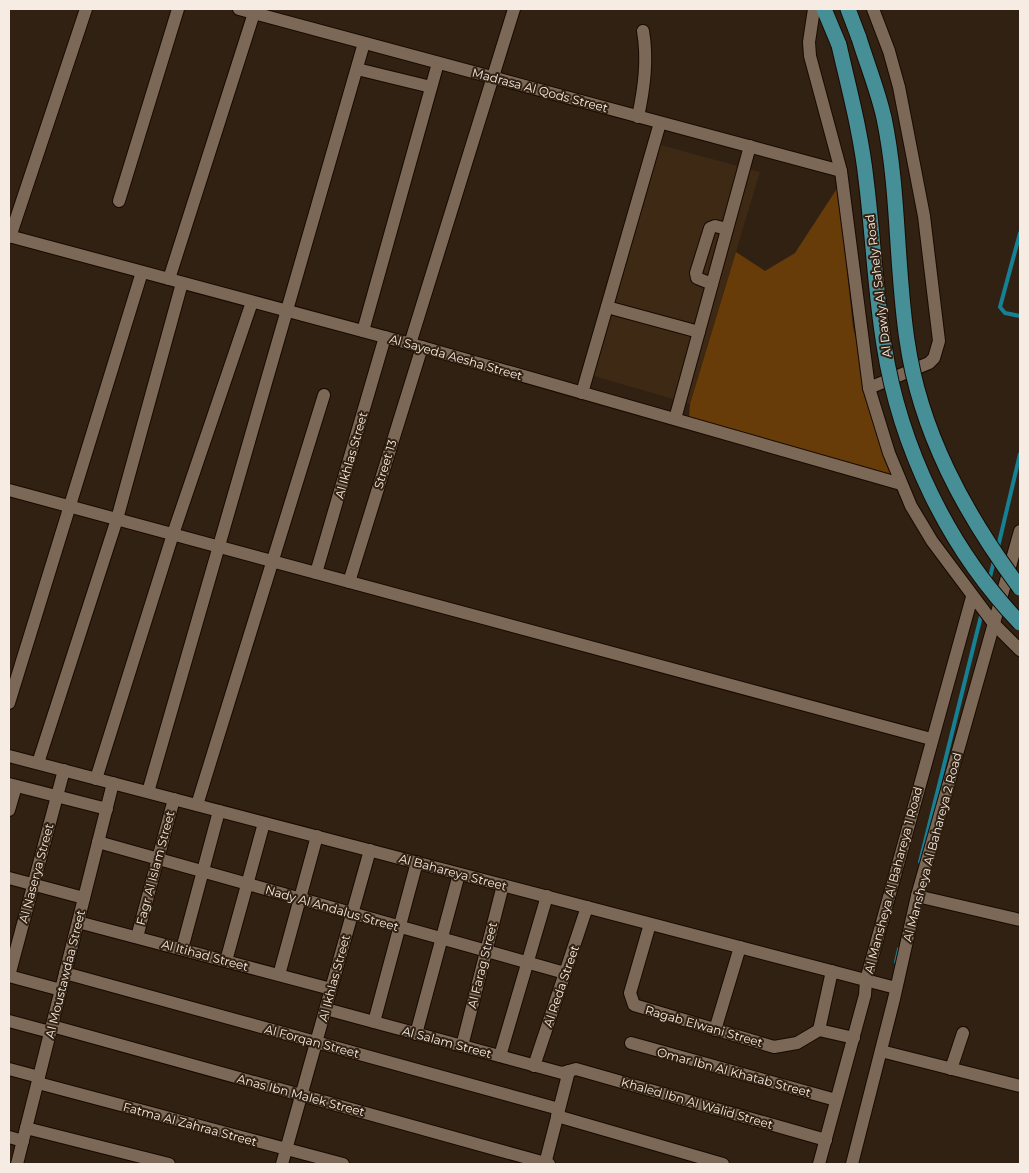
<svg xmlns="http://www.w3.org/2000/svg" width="1029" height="1173" font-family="Montserrat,sans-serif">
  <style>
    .built { fill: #3e2915 }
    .green { fill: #683c08 }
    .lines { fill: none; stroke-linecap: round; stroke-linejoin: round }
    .stream { stroke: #168195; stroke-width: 4 }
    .minor-casing { stroke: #180a01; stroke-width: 14 }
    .major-casing { stroke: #180a01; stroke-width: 17 }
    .minor { stroke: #7b6857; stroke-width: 12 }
    .major { stroke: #468f97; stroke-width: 15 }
    .major-bridge-casing { stroke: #180a01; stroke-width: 17; stroke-linecap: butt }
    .major-bridge { stroke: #468f97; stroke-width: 15 }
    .labels { text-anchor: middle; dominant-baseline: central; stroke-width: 4; stroke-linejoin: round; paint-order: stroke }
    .street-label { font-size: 12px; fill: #f7ece3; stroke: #312112 }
  </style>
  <rect width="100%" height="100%" fill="#312112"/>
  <!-- built -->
  <path class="built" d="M653 143 760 172 690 404 584 373Z"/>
  <!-- green -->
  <path class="green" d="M838 187 853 327 891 475 689 417 690 404 736 252 765 271 795 253Z"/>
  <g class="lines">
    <!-- stream -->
    <g class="stream">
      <path d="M1020 233 1000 307 1005 313 1020 316"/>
      <path d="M998 547 1020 454"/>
      <path d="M989 581 994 561"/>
      <path d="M920 862 982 612"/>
      <path d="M896 962 899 949"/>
    </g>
    <!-- minor casing -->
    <g class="minor-casing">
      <g id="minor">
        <path d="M239 9 841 171"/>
        <path d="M814 9 809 42 810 56 841 171 869 388 889 453 911 506 932 541 994 624 1020 650"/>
        <path d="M357 69 431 87"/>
        <path d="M638 117C644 88 648 60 643 31"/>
        <path d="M119 201 178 9"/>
        <path d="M9 236 422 347 901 484"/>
        <path d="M10 237 86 9"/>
        <path d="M169 279 254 13"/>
        <path d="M712 284 697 278 696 273 710 228 715 226 727 229"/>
        <path d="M607 307 699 332"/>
        <path d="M363 331 438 63"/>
        <path d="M410 344 514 9"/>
        <path d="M869 388 929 363 934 358 939 341 924 216 899 87 889 51 873 9"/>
        <path d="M582 393 660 123"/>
        <path d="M675 419 750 146"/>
        <path d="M9 490 931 739"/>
        <path d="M316 573 385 337"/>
        <path d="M349 582 422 347"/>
        <path d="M9 703 142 272"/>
        <path d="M9 756 896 988"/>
        <path d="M38 763 117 519 182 283"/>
        <path d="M96 779 173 534 252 302"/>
        <path d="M9 784 107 809"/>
        <path d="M148 792 364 43"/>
        <path d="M197 805 324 395"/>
        <path d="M9 810 16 786"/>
        <path d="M98 842 565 973"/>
        <path d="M9 878 84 898"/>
        <path d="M917 896 1020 920"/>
        <path d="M78 922 331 989"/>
        <path d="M650 924 630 993 634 1005 774 1047 797 1043 819 1030 854 1038"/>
        <path d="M137 937 174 799"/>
        <path d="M182 949 219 811"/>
        <path d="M226 961 264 823"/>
        <path d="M65 973 559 1109"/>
        <path d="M279 975 317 836"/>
        <path d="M9 976 64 770"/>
        <path d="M9 976 61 990"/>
        <path d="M326 1009 562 1073 576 1069 826 1140"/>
        <path d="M9 1021 50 1032"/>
        <path d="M374 1022 417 862"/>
        <path d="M52 1026 549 1164"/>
        <path d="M715 1030 740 947"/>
        <path d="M819 1030 832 971"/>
        <path d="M416 1034 459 874"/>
        <path d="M631 1043 836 1100"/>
        <path d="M462 1046 503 885"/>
        <path d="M881 1051 1020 1086"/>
        <path d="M500 1056 547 896"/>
        <path d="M534 1066 587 907"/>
        <path d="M9 1069 39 1077"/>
        <path d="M951 1069 963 1033"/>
        <path d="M38 1083 343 1164"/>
        <path d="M557 1116 723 1164"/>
        <path d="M26 1128 169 1164"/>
        <path d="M9 1137 23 1141"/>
        <path d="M17 1164 113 783"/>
        <path d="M282 1164 370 850"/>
        <path d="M545 1164 569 1071"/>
        <path d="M819 1164 865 995 866 980 972 597"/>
        <path d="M852 1164 894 999 917 896 1020 531"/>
      </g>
    </g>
    <!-- major casing -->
    <g class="major-casing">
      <g id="major">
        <path d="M824 9 839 45"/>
        <path d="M848 9 859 38"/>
      </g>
    </g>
    <!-- minor -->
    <use href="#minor" class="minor"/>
    <!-- major -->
    <use href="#major" class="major"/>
    <!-- major-bridge casing -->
    <g class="major-bridge-casing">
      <g id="major-bridge">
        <path d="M859 38C867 64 878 91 884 118 899 189 896 267 907 340 920 432 965 514 1020 588"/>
        <path d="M839 45C849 89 861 133 866 179 873 234 875 290 884 345 900 447 948 548 1020 623"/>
      </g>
    </g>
    <!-- major-bridge -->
    <use href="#major-bridge" class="major-bridge"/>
  </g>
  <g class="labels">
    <!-- street labels -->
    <g class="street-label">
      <text transform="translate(540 90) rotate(15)">Madrasa Al Qods Street</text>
      <text transform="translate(878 286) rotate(-97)">Al Dawly Al Sahely Road</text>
      <text transform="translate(456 357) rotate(16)">Al Sayeda Aesha Street</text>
      <text transform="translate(351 455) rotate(-74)">Al Ikhlas Street</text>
      <text transform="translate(385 464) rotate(-73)">Street 13</text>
      <text transform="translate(932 847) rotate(-75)">Al Mansheya Al Bahareya 2 Road</text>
      <text transform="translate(155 868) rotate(-75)">Fagr Al Islam Street</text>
      <text transform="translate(453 872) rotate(15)">Al Bahareya Street</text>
      <text transform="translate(36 873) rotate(-75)">Al Naserya Street</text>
      <text transform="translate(893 880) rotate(-75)">Al Mansheya Al Bahareya 1 Road</text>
      <text transform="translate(332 908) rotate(16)">Nady Al Andalus Street</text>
      <text transform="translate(205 955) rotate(15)">Al Itihad Street</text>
      <text transform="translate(482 965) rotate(-76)">Al Farag Street</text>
      <text transform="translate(65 974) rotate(-76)">Al Moustawdaa Street</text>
      <text transform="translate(334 978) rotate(-75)">Al Ikhlas Street</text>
      <text transform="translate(561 986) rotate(-71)">Al Reda Street</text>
      <text transform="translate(704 1026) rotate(16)">Ragab Elwani Street</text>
      <text transform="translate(312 1041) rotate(15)">Al Forqan Street</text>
      <text transform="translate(447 1042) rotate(15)">Al Salam Street</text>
      <text transform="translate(734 1072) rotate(15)">Omar Ibn Al Khatab Street</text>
      <text transform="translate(301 1095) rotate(15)">Anas Ibn Malek Street</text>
      <text transform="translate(697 1103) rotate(16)">Khaled Ibn Al Walid Street</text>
      <text transform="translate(190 1124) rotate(15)">Fatma Al Zahraa Street</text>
    </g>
  </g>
  <!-- border -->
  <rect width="1029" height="1173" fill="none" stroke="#f7ece3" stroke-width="20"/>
</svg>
